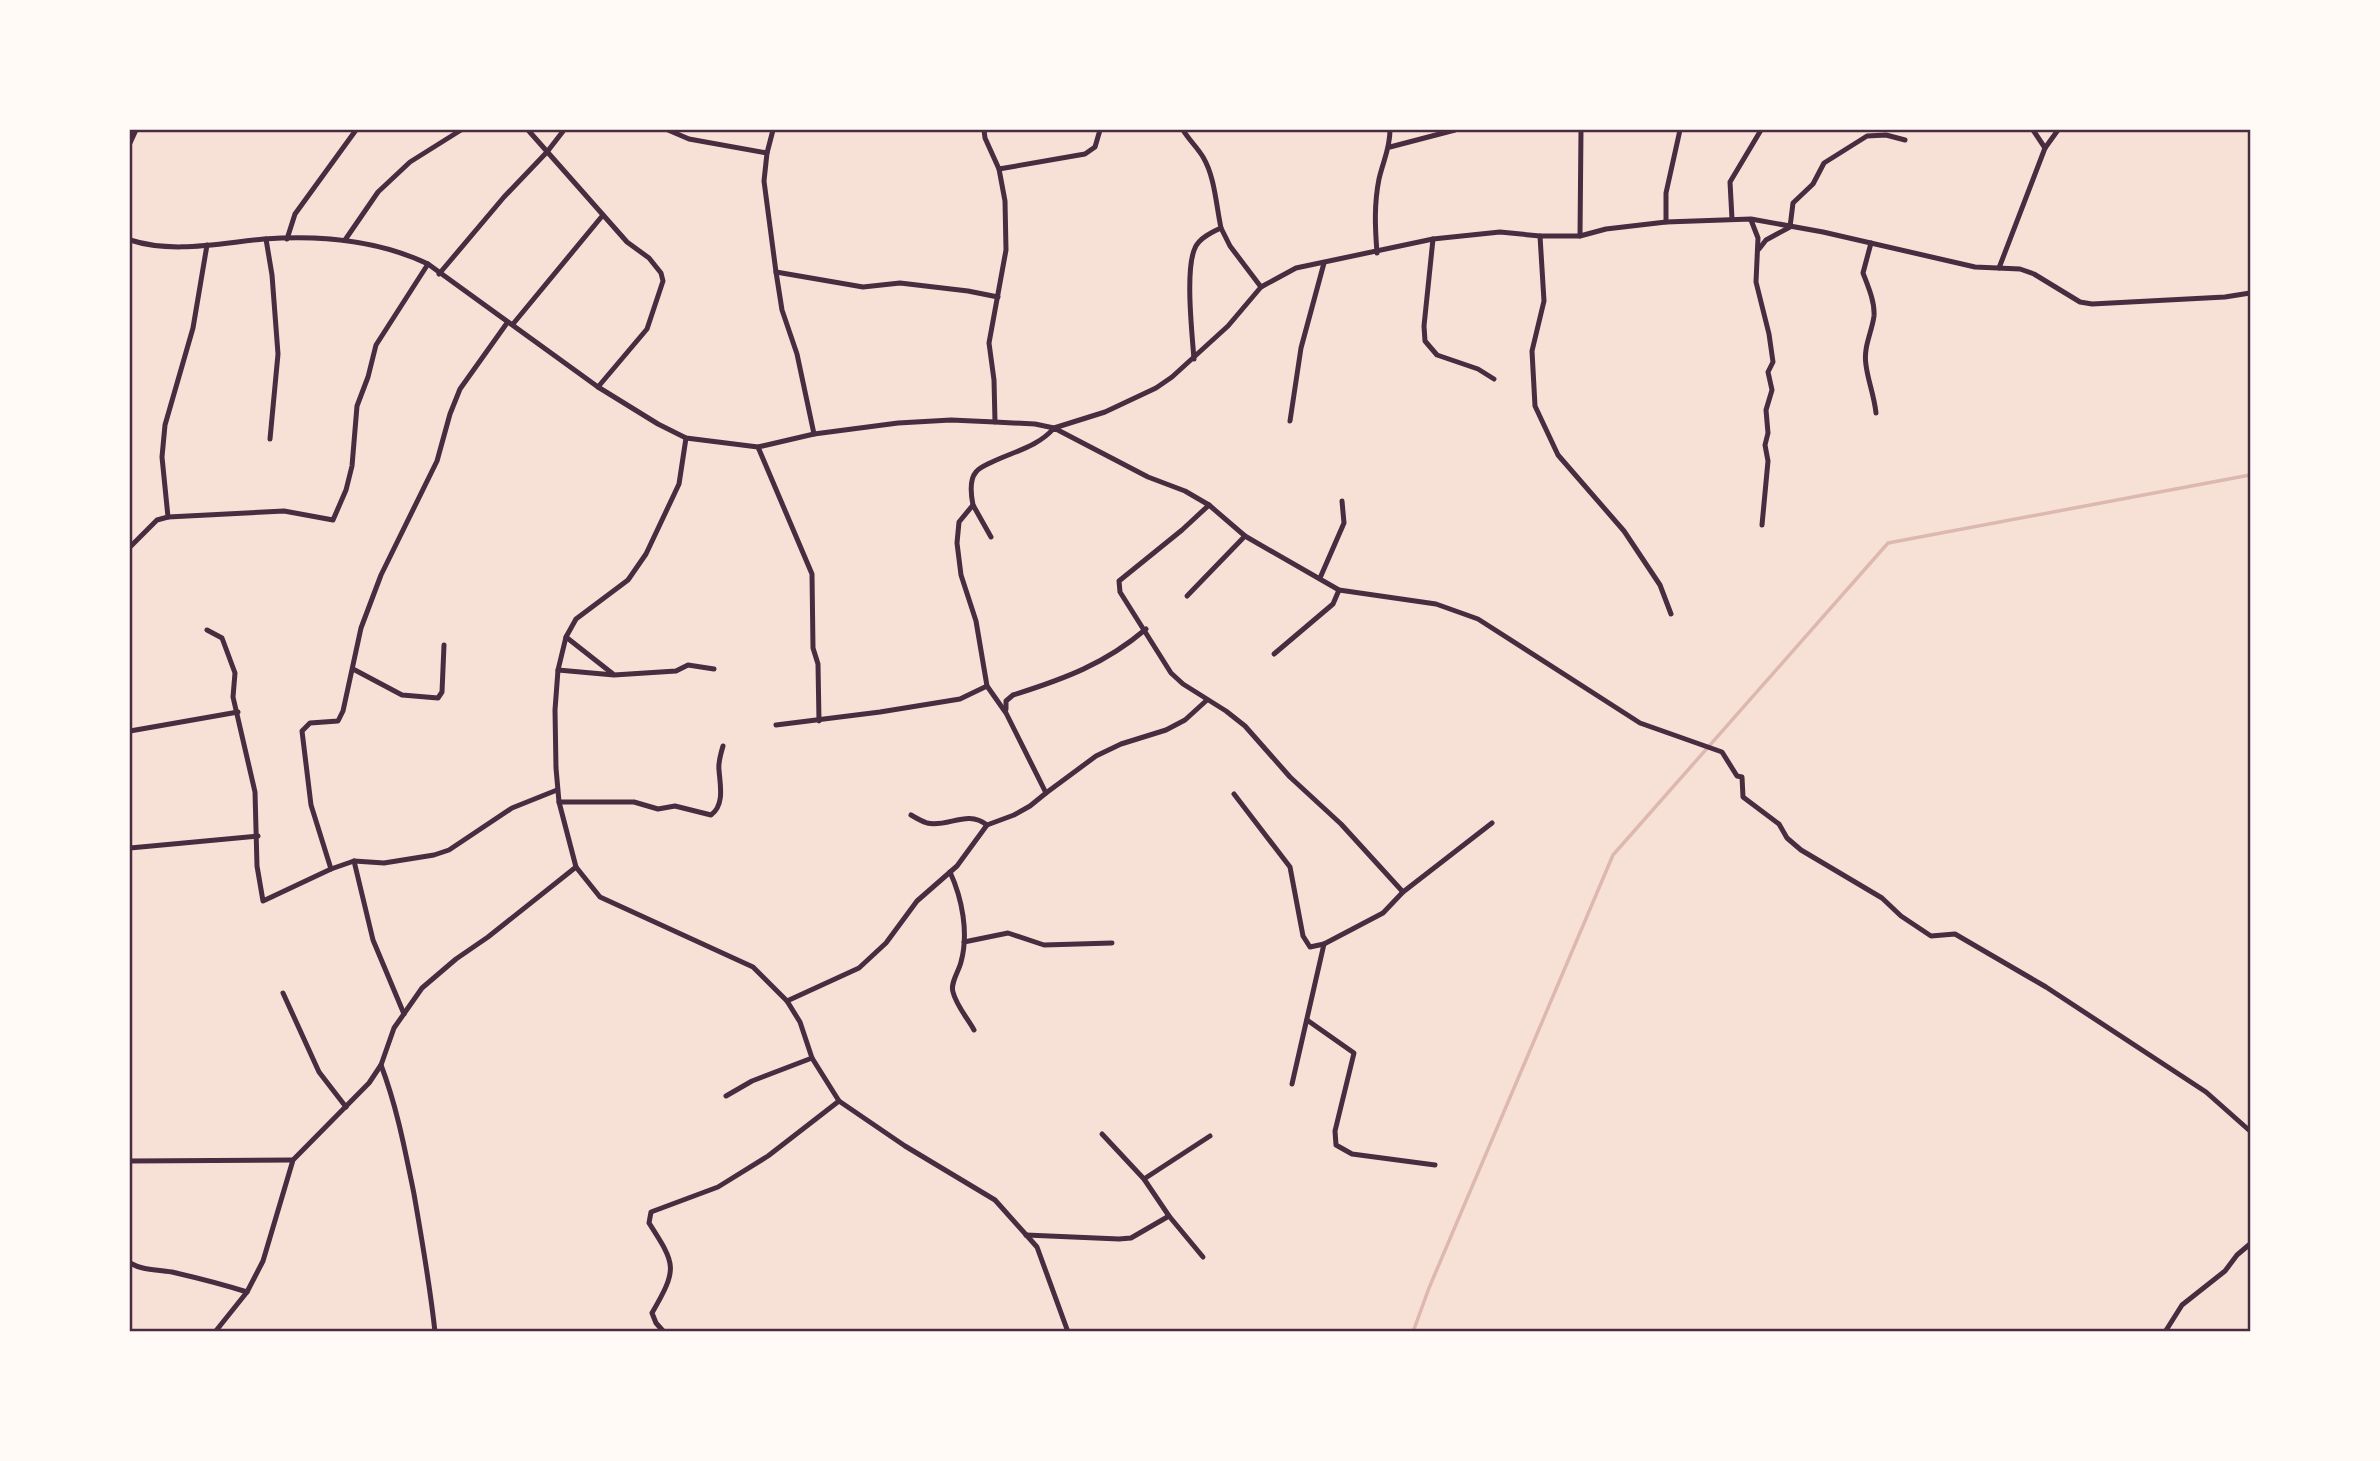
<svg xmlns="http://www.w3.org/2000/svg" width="2380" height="1461" font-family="'Archivo Narrow',sans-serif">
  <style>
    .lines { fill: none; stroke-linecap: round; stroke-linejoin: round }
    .stream { stroke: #dcb8b0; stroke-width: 3.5 }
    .minor { stroke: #4a2c40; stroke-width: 5 }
    .neatline { fill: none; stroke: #4a2c40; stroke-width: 2.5 }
  </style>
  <rect width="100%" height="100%" fill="#f7e1d7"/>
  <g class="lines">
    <!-- stream -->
    <path class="stream" d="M1413 1332 1429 1288 1613 855 1888 543 2250 475"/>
    <!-- minor -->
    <g class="minor">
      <path d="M528 130 627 242 649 258 661 273 663 281 647 329 598 387"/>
      <path d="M668 130 689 139 767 153"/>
      <path d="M773 130 767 153 764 181 776 272 782 310 797 354 814 434"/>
      <path d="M984 130 985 138 999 169 1005 201 1006 250 989 343 994 380 995 422"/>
      <path d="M1183 130C1189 140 1197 147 1203 157 1215 177 1216 205 1221 228 1212 232 1199 238 1195 248 1185 269 1192 333 1194 359"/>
      <path d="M2033 130 2045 148"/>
      <path d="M130 143 136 130"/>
      <path d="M1390 147 1455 130"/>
      <path d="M999 169 1085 154 1095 147 1100 130"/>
      <path d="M1732 219 1730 182 1761 130"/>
      <path d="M1751 220 1758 238 1756 282 1769 334 1773 362 1768 372 1772 390 1766 410 1768 433 1765 445 1768 461 1762 525"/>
      <path d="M1666 222V193L1680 130"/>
      <path d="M1221 228 1230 246 1261 287"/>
      <path d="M1540 236 1544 301 1532 351 1535 406 1558 455 1624 531 1660 585 1671 614"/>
      <path d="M1580 236 1581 130"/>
      <path d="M266 239 272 275 278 354 270 439"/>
      <path d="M287 239 295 214 356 130"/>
      <path d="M1433 239 1424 326 1425 341 1437 355 1478 369 1494 379"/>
      <path d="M130 240C173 254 220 243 264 239 319 235 378 240 428 264L598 387 658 424 686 438 758 447 814 434 898 423 951 420 995 422 1035 424 1054 428 1105 412 1156 388 1172 377 1228 326 1261 287 1296 268 1433 239 1500 232 1540 236H1580L1606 229 1666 222 1751 219 1823 232 1975 267 2020 269 2034 274 2080 302 2092 304 2225 297 2250 293"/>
      <path d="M345 240 378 192 410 162 461 130"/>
      <path d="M1871 243 1863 273C1868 286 1875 302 1874 316 1872 332 1863 347 1866 365 1868 381 1874 395 1876 413"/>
      <path d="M1759 249 1766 240 1790 227 1793 203 1813 184 1824 163 1867 136 1886 135 1905 140"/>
      <path d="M1377 253C1375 227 1374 204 1379 179 1383 161 1390 149 1390 130"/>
      <path d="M1999 268 2045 148 2058 130"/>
      <path d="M776 272 863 287 900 283 968 291 998 297"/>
      <path d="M439 274 504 197 547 152 564 130"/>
      <path d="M513 324 603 215"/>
      <path d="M1290 421 1301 348 1324 263"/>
      <path d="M686 438 679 484 646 554 628 580 576 619 566 637 558 670 555 710 556 768 559 802 576 867 600 897 753 967 787 1001 800 1022 812 1058 839 1101 905 1146 995 1200 1037 1247 1068 1332"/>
      <path d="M758 447 812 574 813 648 818 664 819 721"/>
      <path d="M973 505 991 537"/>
      <path d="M1209 505 1182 530 1119 581 1120 592 1171 673 1183 684 1226 711 1245 726 1290 777 1341 824 1403 892"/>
      <path d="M168 517 284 511 333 520 346 490 352 466 357 406 368 377 376 345 428 264"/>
      <path d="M130 547 157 520 168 517 162 457 165 425 193 328 207 245"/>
      <path d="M1320 578 1344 523 1342 501"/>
      <path d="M1187 596 1245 536"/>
      <path d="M207 630 222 638 235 673 233 697 255 792 257 866 263 901 331 869 354 861 384 863 434 855 449 850 512 808 557 790"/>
      <path d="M566 637 613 674"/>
      <path d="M1274 654 1333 604 1339 590"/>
      <path d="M353 669 402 695 438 698 442 692 444 645"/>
      <path d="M558 670 614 675 676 671 688 665 714 669"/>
      <path d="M1006 709V701L1013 695C1064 679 1105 664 1146 629"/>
      <path d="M776 725 880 712 960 699 987 686"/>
      <path d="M130 731 238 712"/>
      <path d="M1046 793 1096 756 1121 744 1166 730 1185 720 1207 700"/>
      <path d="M1234 794 1290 867 1303 936 1310 947 1324 944"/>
      <path d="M559 802H634L658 809 675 806 711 815C725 805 720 784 719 770 718 762 721 753 723 746"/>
      <path d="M911 815C916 818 921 821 927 823 948 828 967 809 987 825"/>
      <path d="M130 848 258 836"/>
      <path d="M354 861 373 940 404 1014"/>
      <path d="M331 869 311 805 302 731 310 723 338 721 343 711 361 628 381 575 437 461 450 414 460 389 507 323"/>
      <path d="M950 872C962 898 969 933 961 962 959 971 950 983 953 992 956 1005 968 1019 974 1030"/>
      <path d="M964 942 1008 933 1044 945 1112 943"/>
      <path d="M283 993 319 1072 346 1107"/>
      <path d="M787 1001 859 968 886 943 917 901 957 866 987 825 1014 815 1030 806 1046 793 1006 713 987 686 976 621 961 575 957 543 959 522 973 505C971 495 969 480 976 472 979 468 986 465 990 463 1012 452 1038 447 1054 428L1148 477 1185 491 1209 505 1245 536 1339 590 1436 604 1478 619 1640 723 1722 752 1737 776 1742 777 1743 797 1779 824 1787 838 1801 850 1882 898 1901 916 1931 936 1955 934 2046 987 2206 1092 2250 1131"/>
      <path d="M1307 1020 1354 1053 1335 1131 1336 1145 1352 1154 1435 1165"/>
      <path d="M381 1065C397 1107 405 1150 414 1194 422 1240 430 1285 435 1332"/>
      <path d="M1292 1084 1324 944 1383 913 1403 892 1492 823"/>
      <path d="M726 1096 752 1081 812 1058"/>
      <path d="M1102 1134 1144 1179 1169 1216 1203 1257"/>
      <path d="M130 1161 293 1160"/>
      <path d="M1144 1179 1210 1136"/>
      <path d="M1026 1235 1119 1239 1131 1238 1169 1216"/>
      <path d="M130 1263C144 1271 156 1269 172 1272 198 1278 222 1284 247 1292"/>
      <path d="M215 1332 247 1292 263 1261 293 1160 369 1083 381 1065 394 1028 422 988 456 959 488 937 576 867"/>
      <path d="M664 1332 656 1323 652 1313C678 1268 676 1265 649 1223L651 1212 718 1187 768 1156 839 1101"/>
      <path d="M2165 1332 2182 1305 2225 1271 2237 1255 2250 1244"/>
    </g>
  </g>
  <!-- border -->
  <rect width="2380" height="1461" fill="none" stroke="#fffaf5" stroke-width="262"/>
  <rect x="131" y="131" width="2118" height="1199" class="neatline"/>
</svg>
